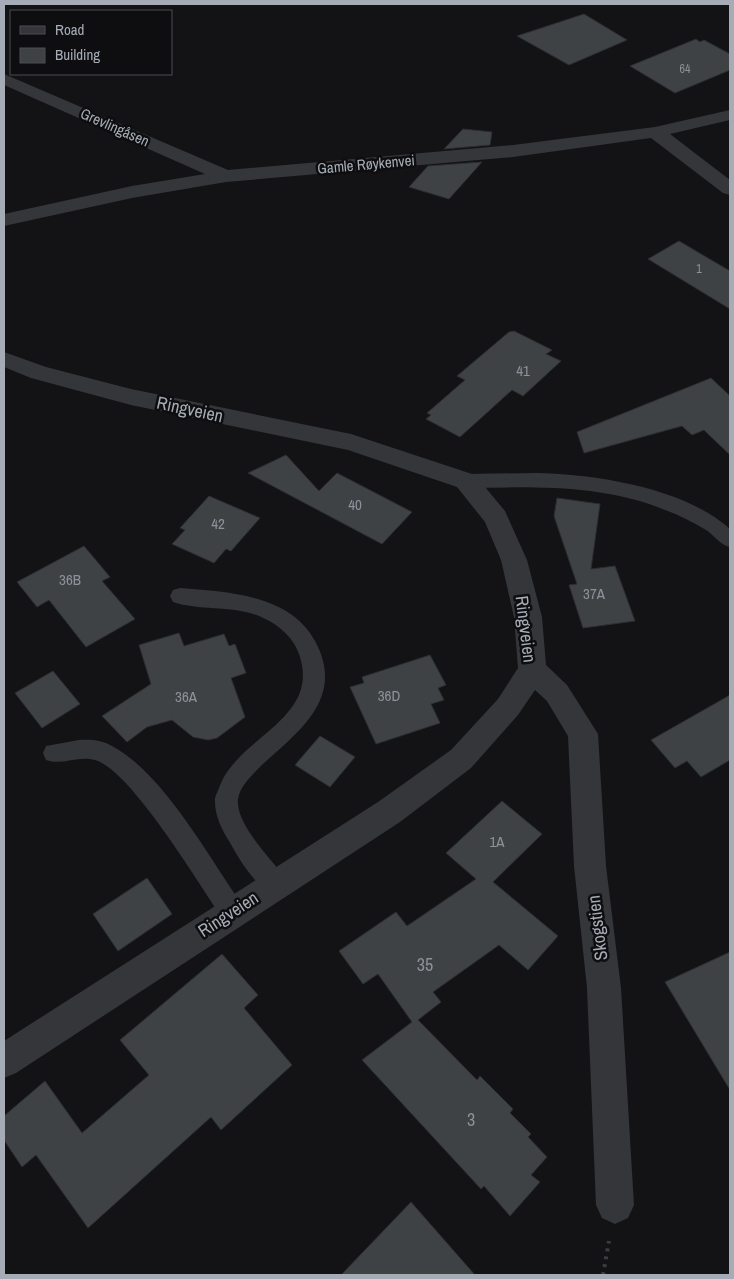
<svg xmlns="http://www.w3.org/2000/svg" width="734" height="1279" font-family="'Archivo Narrow',sans-serif">
  <style>
    .building { fill: #3f4245; stroke: #2d2e31 }
    .lines { fill: none; stroke-linecap: round; stroke-linejoin: round }
    .path { stroke: #3a3d41; stroke-width: 4; stroke-dasharray: 3 5; stroke-linecap: butt }
    .lane { fill: #34363a; fill-rule: evenodd }
    .street { fill: #34363a; fill-rule: evenodd }
    .labels { text-anchor: middle; dominant-baseline: central; stroke-width: 5; stroke-linejoin: round; paint-order: stroke }
    .far-number-label { font-size: 12px; fill: #8c929a }
    .far-street-label { font-size: 15px; fill: #a5acb6; stroke: #0e0e10 }
    .number-label { font-size: 15px; fill: #8c929a }
    .street-label { font-size: 18px; fill: #a5acb6; stroke: #0e0e10 }
    .near-number-label { font-size: 18px; fill: #8c929a }
  </style>
  <rect width="100%" height="100%" fill="#131315"/>
  <!-- building -->
  <g class="building">
    <path d="M584 14 627 40 569 65 517 36Z"/>
    <path d="M696 39 700 42 704 40 730 54V70L675 93 630 66Z"/>
    <path d="M463 129 492 132 490 145 444 149Z"/>
    <path d="M482 162 449 199 409 187 428 166Z"/>
    <path d="M679 241 730 271V309L648 259Z"/>
    <path d="M514 331 552 350 546 354 561 361 523 396 512 390 460 437 426 419 431 415 427 413 465 380 457 376 509 332Z"/>
    <path d="M711 378 730 396V455L704 430 692 435 682 426 584 453 577 432Z"/>
    <path d="M286 455 319 491 337 473 412 512 382 544 248 473Z"/>
    <path d="M209 496 260 518 231 551 226 549 214 563 172 544 185 530 180 528Z"/>
    <path d="M557 498 600 504 591 569 615 566 635 621 583 628 569 585 577 584 554 516Z"/>
    <path d="M84 546 110 577 102 581 135 619 86 647 49 600 37 607 17 582Z"/>
    <path d="M179 633 184 646 224 634 229 646 235 644 246 673 231 678 245 717 217 738 208 740 193 737 172 720 147 727 127 742 102 716 151 684 139 645Z"/>
    <path d="M430 655 446 685 438 688 444 700 431 704 440 723 376 744 350 687 364 683 362 677Z"/>
    <path d="M53 671 80 704 42 728 15 693Z"/>
    <path d="M730 695V760L701 777 687 761 675 768 651 740Z"/>
    <path d="M320 736 355 757 330 787 295 765Z"/>
    <path d="M502 801 542 834 493 882 558 936 528 970 499 945 433 992 441 1002 418 1020 477 1080 480 1076 513 1109 510 1113 531 1134 528 1137 547 1157 531 1175 540 1182 510 1216 484 1186 481 1189 362 1060 412 1022 378 974 363 984 339 951 396 912 407 926 476 879 446 853Z"/>
    <path d="M147 878 172 914 118 951 93 914Z"/>
    <path d="M730 952V1090L665 982Z"/>
    <path d="M222 954 258 995 244 1008 292 1065 221 1130 211 1117 88 1228 36 1155 22 1167 4 1140V1116L45 1081 82 1133 149 1075 120 1040Z"/>
    <path d="M411 1202 475 1275H341Z"/>
  </g>
  <g class="lines">
    <!-- path -->
    <path class="path" d="M603 1275 609 1241"/>
    <!-- lane -->
    <g class="lane">
      <path d="M536 473C595 474 685 488 730 529V547C720 545 715 536 706 530 693 522 679 515 665 510 601 484 533 487 466 488L459 486 456 481 459 476 466 474Z"/>
      <path d="M180 588C227 592 290 594 315 641 345 696 302 729 264 763 254 773 240 785 238 799 235 823 270 858 284 876L287 884 284 892 275 895C256 888 239 859 229 841 222 830 215 816 215 802 214 798 217 793 219 788 237 736 322 720 299 654 293 636 276 623 259 616 231 605 200 611 173 602L170 596 173 590Z"/>
      <path d="M79 740C91 739 102 740 112 746 163 773 208 856 241 903L245 911 241 919 232 923 223 919C200 886 131 770 95 760 78 755 62 766 46 760L43 753 46 746Z"/>
    </g>
    <!-- street -->
    <g class="street">
      <path d="M4 74 228 170 513 145 655 127 730 110V120L670 134 730 180V195L723 193 651 138 513 157 226 182 132 198 4 226V214L132 186 205 174 4 85Z"/>
      <path d="M4 352 46 367 131 389 351 434 475 475 505 511 527 560 542 617 546 665 567 685 598 734 606 866 621 988 634 1205 628 1218 615 1224 602 1218 596 1205 587 988 574 866 568 736 547 701 535 690 518 715 471 768 400 822 16 1073 4 1078V1041L378 802 451 750 498 699 518 668 514 617 501 560 485 522 457 487 348 450 131 405 31 378 4 367Z"/>
    </g>
  </g>
  <g class="labels">
    <!-- far-number labels -->
    <g class="far-number-label">
      <text x="685" y="69">64</text>
      <text x="699" y="269">1</text>
    </g>
    <!-- far-street labels -->
    <g class="far-street-label">
      <text transform="translate(115 127) rotate(24)">Grevlingåsen</text>
      <text transform="translate(366 164) rotate(-5)">Gamle Røykenvei</text>
    </g>
    <!-- number labels -->
    <g class="number-label">
      <text x="523" y="370">41</text>
      <text x="355" y="504">40</text>
      <text x="218" y="523">42</text>
      <text x="70" y="579">36B</text>
      <text x="594" y="593">37A</text>
      <text x="389" y="695">36D</text>
      <text x="186" y="696">36A</text>
      <text x="497" y="841">1A</text>
    </g>
    <!-- street labels -->
    <g class="street-label">
      <text transform="translate(190 409) rotate(12)">Ringveien</text>
      <text transform="translate(526 629) rotate(83)">Ringveien</text>
      <text transform="translate(228 914) rotate(-33)">Ringveien</text>
      <text transform="translate(597 928) rotate(-97)">Skogstien</text>
    </g>
    <!-- near-number labels -->
    <g class="near-number-label">
      <text x="425" y="964">35</text>
      <text x="471" y="1119">3</text>
    </g>
  </g>
  <!-- border -->
  <rect width="734" height="1279" fill="none" stroke="#a5acb6" stroke-width="10"/>
  <!-- legend -->
  <rect x="10" y="10" width="162" height="65" fill="#0e0e10" stroke="#4a4d52"/>
  <rect x="20" y="26" width="25" height="8" fill="#34363a" stroke="#4a4d52"/>
  <text x="55" y="35" font-size="15" fill="#a5acb6">Road</text>
  <rect x="20" y="48" width="25" height="15" fill="#3f4245" stroke="#4a4d52"/>
  <text x="55" y="60" font-size="15" fill="#a5acb6">Building</text>
</svg>
